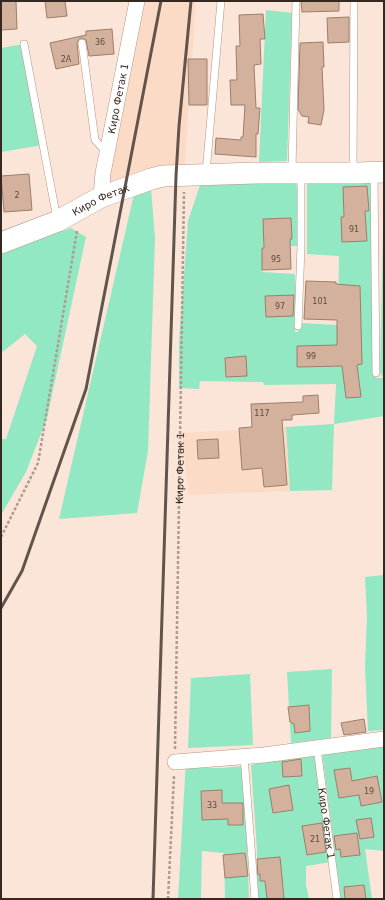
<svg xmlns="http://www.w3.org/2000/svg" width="385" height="900" font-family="'DejaVu Sans',sans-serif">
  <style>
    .built { fill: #fcdbc6 }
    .green { fill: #91e8c2 }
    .building { fill: #d3b19d; stroke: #9d7e6a }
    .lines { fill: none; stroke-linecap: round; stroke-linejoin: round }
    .lane-casing { stroke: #b69581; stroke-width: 8 }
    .street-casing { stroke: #b69581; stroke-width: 16 }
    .secondary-casing { stroke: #b69581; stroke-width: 22 }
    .path { stroke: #ae9c91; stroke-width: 2.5; stroke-dasharray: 3 2; stroke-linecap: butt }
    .lane { stroke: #fff; stroke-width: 7 }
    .street { stroke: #fff; stroke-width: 15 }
    .secondary { stroke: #fff; stroke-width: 21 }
    .rail { stroke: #63544b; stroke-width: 3 }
    .labels { text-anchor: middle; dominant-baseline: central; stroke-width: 3; stroke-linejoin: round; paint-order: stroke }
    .number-label { font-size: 8px; fill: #5c4a3f }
    .street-label { font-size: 10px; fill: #352820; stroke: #fae5d8 }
  </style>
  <rect width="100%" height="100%" fill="#fae5d8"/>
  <!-- built -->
  <g class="built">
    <path d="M137 1H196L184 175 109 183Z"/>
    <path d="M286 427 290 491 189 495 181 433Z"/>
  </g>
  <!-- green -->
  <g class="green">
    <path d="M266 10 292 13 287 161 259 162Z"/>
    <path d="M24 44 43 145 1 152V48Z"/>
    <path d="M307 179 375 181 373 371 376 378H383L380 372 384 183V416L334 424 332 490 290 491 286 427 334 424 336 384 264 385 263 382 200 381 199 389 179 388V342L188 221 200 185 296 181 297 189V246H263L262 272 295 274V332H298L300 323 338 325 339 256 307 254Z"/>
    <path d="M151 188 155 238 148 451 137 513 59 519 135 190Z"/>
    <path d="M71 228 86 237 47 418 26 472 1 515V439H6L37 346 25 334 1 353V252Z"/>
    <path d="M384 575V730L368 731 365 667 367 617 365 577Z"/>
    <path d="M332 669 331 738 291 743 287 672Z"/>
    <path d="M250 674 253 745 188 748 191 678Z"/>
    <path d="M384 743V851L365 849 372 899H341L322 752Z"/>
    <path d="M312 753 318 756 331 862 306 866V885L309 899H257V850L251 765 292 755Z"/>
    <path d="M186 759 201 760 202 768H222L244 766 249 899H225L224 853 202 851 201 899H178Z"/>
  </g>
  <!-- building -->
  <g class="building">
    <path d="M1 1H16L17 29 1 30Z"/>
    <path d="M45 1H65L67 16 47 18Z"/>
    <path d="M301 1H339V11L302 12Z"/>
    <path d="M263 14 265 39H260L261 64 254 65 256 108H260L258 134H256V157L215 154 216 138 241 140V137H243L245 105H231L230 80H237L236 46H240L239 15Z"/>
    <path d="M349 17V42L328 43 327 18Z"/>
    <path d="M112 29 114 54 89 56 86 40 81 38 79 39 77 43 79 64 56 69 50 43 86 35V31Z"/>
    <path d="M323 42 324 67H322L324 110 321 125 308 123 309 117 302 116 299 111 298 109 300 43Z"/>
    <path d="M188 59H207V105H189Z"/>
    <path d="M29 174 32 210 4 212 1 176Z"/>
    <path d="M367 186 369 211H365L367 241 342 242 341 217H344L343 187Z"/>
    <path d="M291 218 292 239H290L291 269 262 270V248H264L263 219Z"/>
    <path d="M306 281 336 282V284L360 286 362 364 357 365 361 397 346 398 342 366 297 367V346L337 345V320L304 319Z"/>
    <path d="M294 295 293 316 266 317 265 296Z"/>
    <path d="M246 356 247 376 226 377 225 358Z"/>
    <path d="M318 395 319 413 292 415V420H282L287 485 264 487 262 468 242 470 239 428 252 427 251 404 303 402V396Z"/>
    <path d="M218 439 219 458 198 459 197 440Z"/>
    <path d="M309 705 310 731 295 733 294 724 290 722 288 707Z"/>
    <path d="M364 719 366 732 344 735 341 723Z"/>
    <path d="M301 759 302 776 283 777 282 762Z"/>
    <path d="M350 768 352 781 377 776 382 802 361 806 359 795 339 798 334 770Z"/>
    <path d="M289 785 293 810 273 813 269 789Z"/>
    <path d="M222 790V803H243V825H228V819L202 820 201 791Z"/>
    <path d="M371 818 374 837 360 839 356 820Z"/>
    <path d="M322 823 326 852 307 855 302 826Z"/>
    <path d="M357 833 360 855 341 857 340 849 336 850 334 836Z"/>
    <path d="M245 853 248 876 225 878 223 855Z"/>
    <path d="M280 857 284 899H267L265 881H260V874L258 875 257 859Z"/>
    <path d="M364 885 366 899H345L344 887Z"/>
  </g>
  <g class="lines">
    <!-- lane casing -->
    <g class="lane-casing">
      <g id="lane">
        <path d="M82 43 95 140 107 153"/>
        <path d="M24 44 57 219"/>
        <path d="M292 170 296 1"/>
        <path d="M353 171 354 1"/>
        <path d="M206 173 221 1"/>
        <path d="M374 175 376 373"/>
        <path d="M298 326 301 247V175"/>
        <path id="s2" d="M317 748 337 899"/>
        <path d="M244 756 255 899"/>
      </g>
    </g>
    <!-- street casing -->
    <g class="street-casing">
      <g id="street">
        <path id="s3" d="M101 197 103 173 137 1"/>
        <path d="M175 762 264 755 384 739"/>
      </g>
    </g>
    <!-- secondary casing -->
    <g class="secondary-casing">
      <g id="secondary">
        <path id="s4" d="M1 243 58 221 101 197 151 179 163 176 258 173H358L384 172"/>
      </g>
    </g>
    <!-- path -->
    <g class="path">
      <path d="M1 537 38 463 77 231"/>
      <path id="s1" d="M175 749 184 192"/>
      <path d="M168 899 174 776"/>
    </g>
    <!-- lane -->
    <use href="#lane" class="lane"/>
    <!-- street -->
    <use href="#street" class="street"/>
    <!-- secondary -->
    <use href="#secondary" class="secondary"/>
    <!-- rail -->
    <g class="rail">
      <path d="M1 608 22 571 86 389 161 1"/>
      <path d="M153 899 176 176 179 126 191 1"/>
    </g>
  </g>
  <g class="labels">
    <!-- number labels -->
    <g class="number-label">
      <text x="100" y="42">36</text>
      <text x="66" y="59">2А</text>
      <text x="17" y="195">2</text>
      <text x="354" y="229">91</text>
      <text x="276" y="259">95</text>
      <text x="320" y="301">101</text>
      <text x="280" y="306">97</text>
      <text x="311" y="356">99</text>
      <text x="262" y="413">117</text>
      <text x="369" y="791">19</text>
      <text x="212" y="805">33</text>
      <text x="315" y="839">21</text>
    </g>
    <!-- street labels -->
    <g class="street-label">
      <text stroke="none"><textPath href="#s3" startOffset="100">Киро Фетак 1</textPath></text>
      <text stroke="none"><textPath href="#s4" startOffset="109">Киро Фетак</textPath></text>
      <text stroke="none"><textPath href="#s1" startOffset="281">Киро Фетак 1</textPath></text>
      <text stroke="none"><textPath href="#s2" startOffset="76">Киро Фетак 1</textPath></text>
    </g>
  </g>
  <!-- border -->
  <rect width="385" height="900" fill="none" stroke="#352820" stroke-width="4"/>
</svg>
